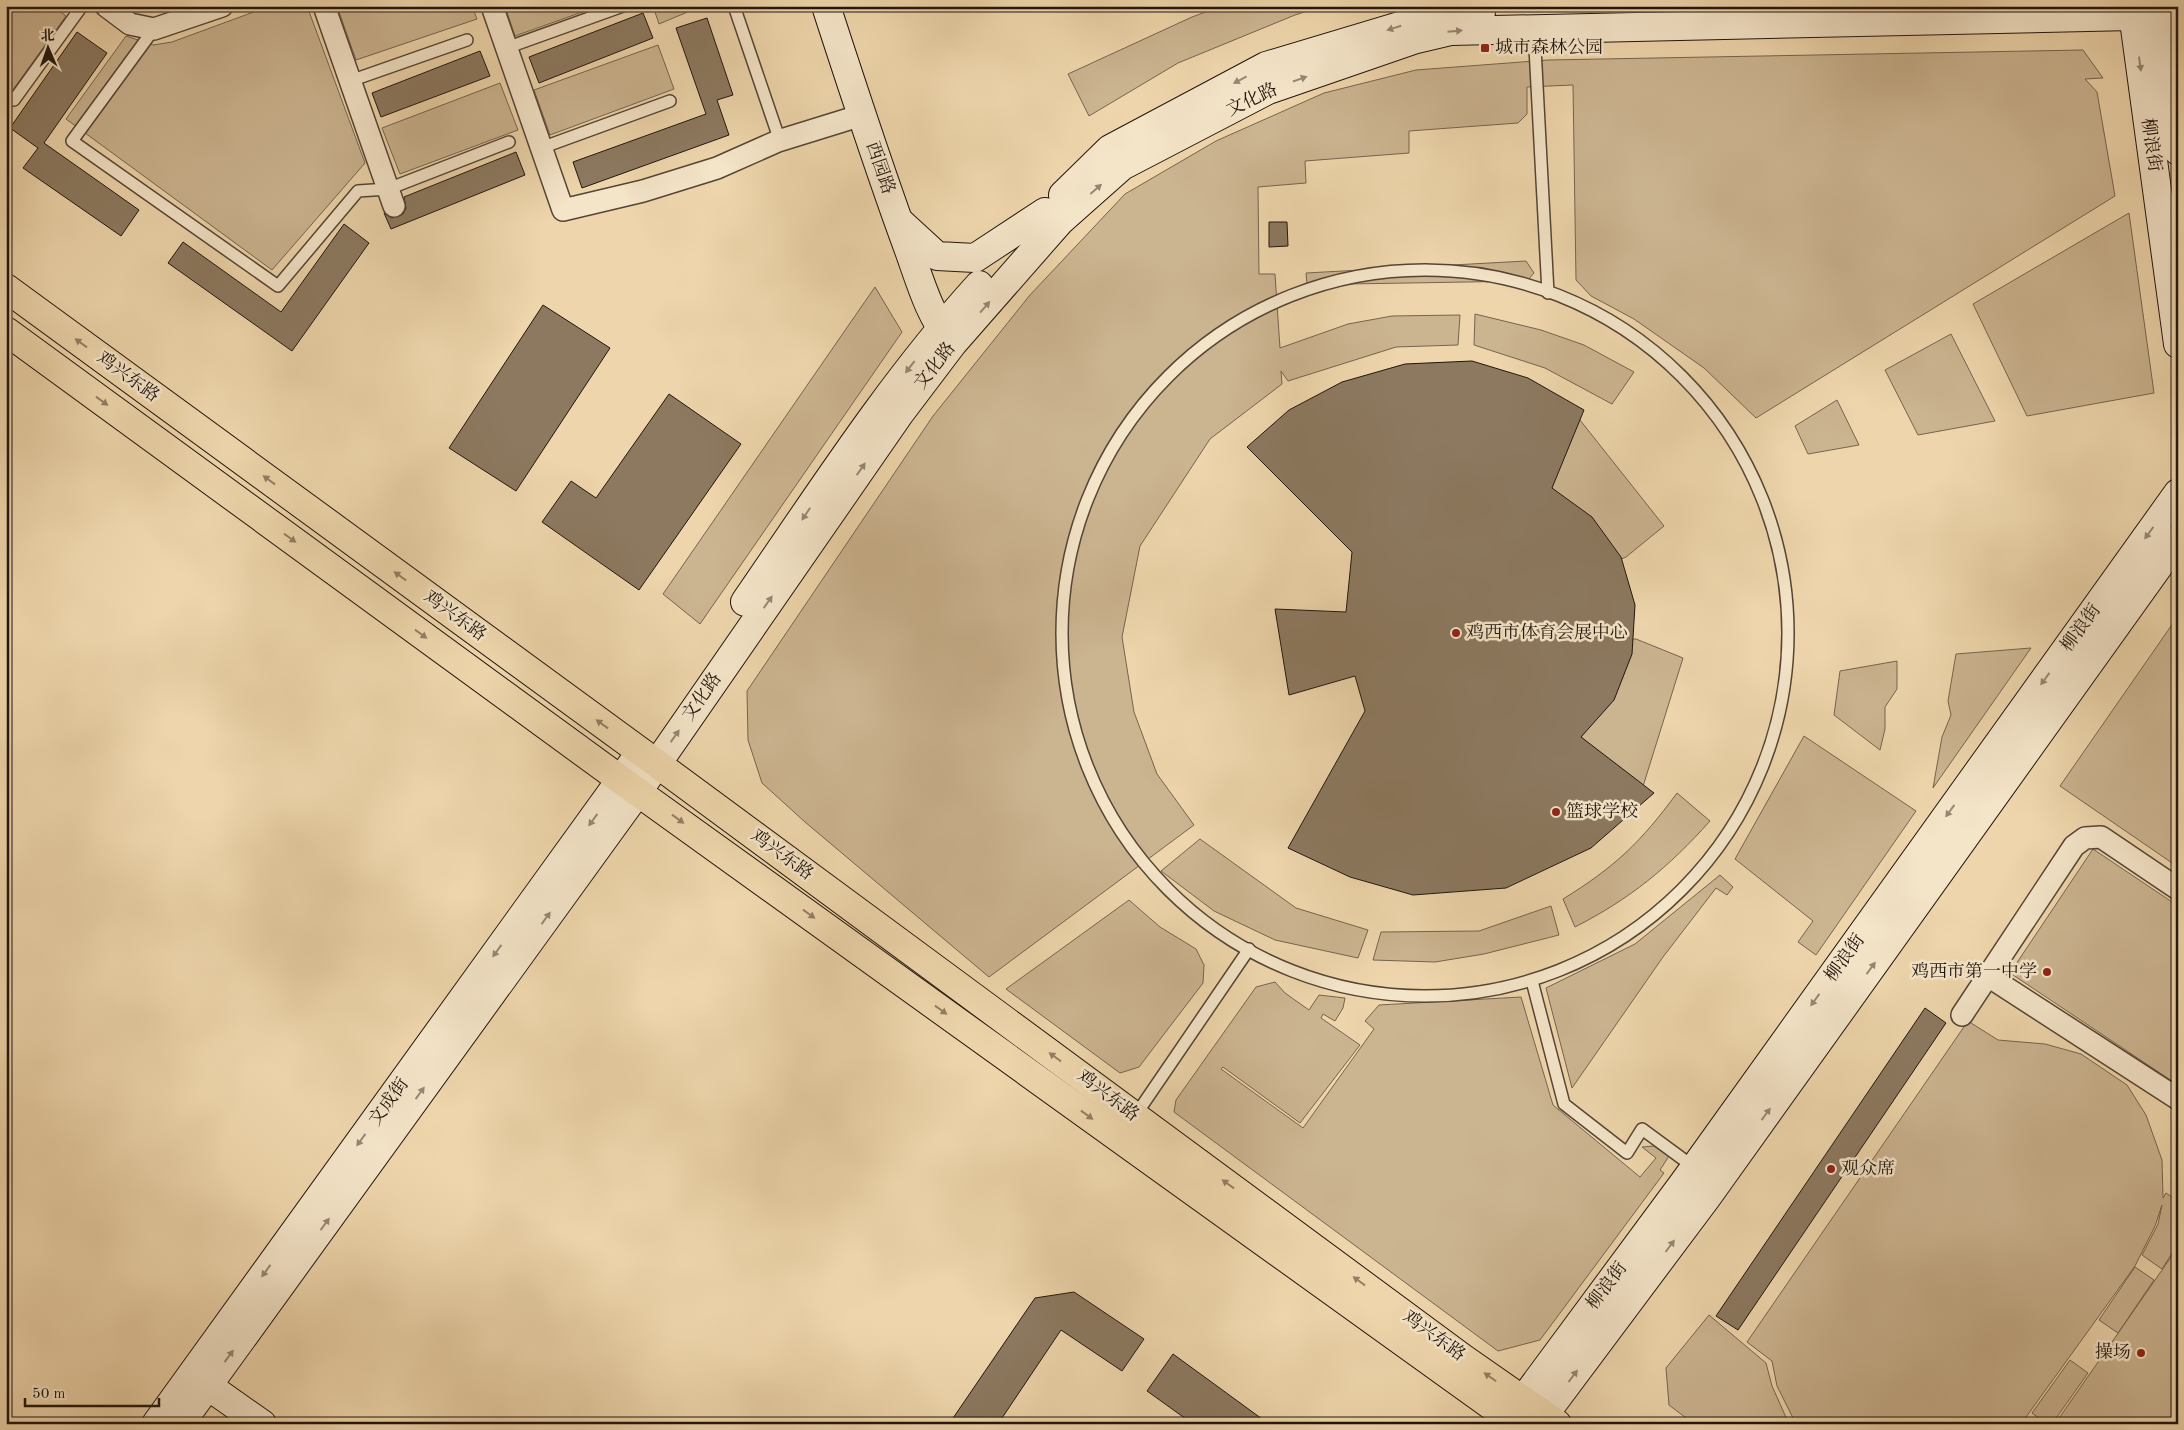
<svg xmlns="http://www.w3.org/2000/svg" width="2184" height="1430" font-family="'Old Standard TT','Noto Serif SC',serif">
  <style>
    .green { fill: #cbb490; stroke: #76644f }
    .building { fill: #8c7960; stroke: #21150e }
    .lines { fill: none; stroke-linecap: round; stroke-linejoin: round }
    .lane-casing { stroke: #544535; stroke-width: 14 }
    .street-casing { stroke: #544535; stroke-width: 24 }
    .secondary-casing { stroke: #21150e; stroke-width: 30 }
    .highway-casing { stroke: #21150e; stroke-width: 30 }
    .lane { stroke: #f4e4c8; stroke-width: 11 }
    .street { stroke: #f4e4c8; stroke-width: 21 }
    .secondary { stroke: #f4e4c8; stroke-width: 28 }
    .highway { stroke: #eed5ab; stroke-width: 28 }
    .oneway { fill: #958774 }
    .oneway2 { fill: #927f64 }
    .poi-dot { fill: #8f2418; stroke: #f4e4c8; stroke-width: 2 }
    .labels { text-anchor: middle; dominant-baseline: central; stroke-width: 5; stroke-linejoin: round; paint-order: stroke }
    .poi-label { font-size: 18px; fill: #21150e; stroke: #f4e4c8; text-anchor: start }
    .street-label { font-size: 18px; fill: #21150e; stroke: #f4e4c8 }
  </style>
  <rect width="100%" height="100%" fill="#eed5ab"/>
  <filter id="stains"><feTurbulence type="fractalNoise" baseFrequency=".004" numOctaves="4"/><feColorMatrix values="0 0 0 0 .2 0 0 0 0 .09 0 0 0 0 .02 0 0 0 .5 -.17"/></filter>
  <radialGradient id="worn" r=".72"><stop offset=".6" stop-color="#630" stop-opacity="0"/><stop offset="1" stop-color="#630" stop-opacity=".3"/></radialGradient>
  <!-- green -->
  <g class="green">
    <path d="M6 6H53L66 16 12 91 6 87Z"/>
    <path d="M270 6H307L365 163 272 270 66 119 126 36 153 45 172 42Z"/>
    <path d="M337 6H472L477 19 356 60Z"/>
    <path d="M505 6H599L515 36Z"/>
    <path d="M653 6H702L659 24Z"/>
    <path d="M1222 6H1323L1295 15 1178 63 1089 116 1068 74 1192 17Z"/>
    <path d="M658 45 674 89 550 135 534 90Z"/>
    <path d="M2083 50 2103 78 2085 79 2097 92 2115 196 1756 418 1704 368 1634 319 1591 296 1576 280 1573 85 1527 87V114L1518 123 1409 131V153L1305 161 1306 183 1258 187 1259 274H1275L1280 348 1348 324 1392 316 1460 315 1458 345 1396 347 1288 381 1281 371 1282 384 1210 439 1140 546 1122 637 1134 712 1157 774 1194 825 989 977 805 822 762 783 748 740 747 691 933 416 1030 295 1125 194 1216 141 1324 93 1416 70 1548 60Z"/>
    <path d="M500 83 518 130 400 174 382 128Z"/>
    <path d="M2129 213 2154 393 2027 416 1973 304Z"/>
    <path d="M1526 261 1534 273 1527 281 1348 284 1308 294 1306 273Z"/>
    <path d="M875 287 902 332 700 624 663 594Z"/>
    <path d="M1475 314 1541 330 1584 345 1634 372 1612 404 1545 368 1474 345Z"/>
    <path d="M1951 334 1995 421 1918 435 1885 370Z"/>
    <path d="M1837 400 1859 445 1808 454 1795 426Z"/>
    <path d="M1576 415 1664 526 1626 557 1586 574 1527 495Z"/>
    <path d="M2178 616V867L2060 786Z"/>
    <path d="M1636 639 1683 658 1640 796 1568 733 1597 640Z"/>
    <path d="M2031 648 1933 788 1942 737 1951 715 1948 701 1956 654Z"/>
    <path d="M1897 661V689L1885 707V729L1880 750 1834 715 1840 671Z"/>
    <path d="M1804 736 1916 811 1816 955 1798 942 1813 921 1735 859Z"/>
    <path d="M1677 793 1710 821C1669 867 1630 899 1575 927L1563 899C1615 867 1641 842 1677 793Z"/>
    <path d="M1200 839 1296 908 1368 930 1358 958 1275 940 1214 911 1161 871Z"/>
    <path d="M2093 849 2178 906V1085L2010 973Z"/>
    <path d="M1720 875 1733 887 1727 895 1716 888 1663 957 1572 1088 1546 988 1635 944Z"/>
    <path d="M1129 900 1160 927 1196 949 1204 965 1203 983 1139 1067 1120 1073 1006 989Z"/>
    <path d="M1551 906 1559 935 1484 954 1435 962 1373 960 1381 932 1479 931Z"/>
    <path d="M1275 982 1285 993 1309 1010 1319 995 1345 998 1343 1008 1335 1021 1323 1014 1321 1018 1360 1045 1300 1123 1223 1067 1221 1069 1303 1128 1374 1029 1365 1021 1379 1005 1521 997 1553 1105 1640 1177 1656 1158 1642 1147 1654 1146 1669 1156 1660 1170 1664 1173 1540 1340 1498 1351 1174 1112 1176 1100 1256 987Z"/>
    <path d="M1968 1021 1998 1040 2045 1044 2081 1054 2127 1085 2146 1115 2162 1160 2163 1198 2166 1193 2178 1201V1244L2162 1269 2142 1255 2158 1224 2162 1205 2155 1226 2135 1266 2021 1424H1796L1777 1386 1772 1361 1747 1342Z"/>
    <path d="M2178 1247V1424H2055Z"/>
    <path d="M2135 1267 2154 1280 2118 1333 2099 1320Z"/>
    <path d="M1709 1315 1766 1363 1772 1386 1789 1424H1694L1669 1405 1666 1368Z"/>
    <path d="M2070 1360 2088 1373 2052 1424H2047L2032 1413Z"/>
  </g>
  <!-- building -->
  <g class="building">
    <path d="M643 13 653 38 539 83 529 57Z"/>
    <path d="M707 18 733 95 717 100 729 135 582 188 573 162 706 114 676 28Z"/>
    <path d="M77 32 107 53 44 143 139 210 121 236 23 168 38 148 10 128Z"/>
    <path d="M480 51 490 76 381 117 372 93Z"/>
    <path d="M516 152 525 175 391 229 384 213 392 218 403 214 406 208 404 197Z"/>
    <path d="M1269 222H1287L1288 246 1269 247Z"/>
    <path d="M344 224 369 243 292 351 168 263 183 242 281 312Z"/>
    <path d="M543 305 610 348 516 491 449 448Z"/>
    <path d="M1472 361 1528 378 1584 410 1552 488 1592 517 1621 557 1635 605 1632 654 1614 700 1581 737 1654 793 1591 848 1506 888 1413 895 1350 877 1288 848 1365 711 1355 676 1289 695 1275 609 1346 612 1352 552 1247 447 1289 410 1342 382 1405 364Z"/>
    <path d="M669 394 741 444 639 590 542 522 571 481 596 498Z"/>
    <path d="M1925 1008 1946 1023 1738 1330 1716 1316Z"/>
    <path d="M1074 1292 1144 1339 1122 1371 1061 1330 998 1424H949L1035 1298Z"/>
    <path d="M1173 1354 1269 1424H1193L1147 1391Z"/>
  </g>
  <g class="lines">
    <!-- lane casing -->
    <g class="lane-casing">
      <g id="lane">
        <path d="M734 6 780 141"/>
        <path d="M154 29 72 141 278 286 358 191 388 189 509 142"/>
        <path d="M1534 29 1548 293"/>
        <path d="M506 48 623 6"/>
        <path d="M350 81 467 40"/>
        <path d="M6 95 14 100 82 6"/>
        <path d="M541 148 670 101"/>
        <circle cx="1425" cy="633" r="363"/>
        <path d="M1532 981 1564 1104 1627 1153 1642 1129 1695 1168"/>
        <path d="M1135 1116 1249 949"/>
      </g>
    </g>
    <!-- street casing -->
    <g class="street-casing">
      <g id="street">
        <path d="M106 6 130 24 154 29 222 6"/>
        <path d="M324 6 394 206"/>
        <path d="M492 6 563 210 643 191 717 168 778 141 862 115"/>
        <path d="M1988 976 2178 1099"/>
        <path d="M1962 1015 2074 846 2085 838 2101 837 2178 889"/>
      </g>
    </g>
    <!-- secondary casing -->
    <g class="secondary-casing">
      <g id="secondary">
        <path d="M826 6C852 86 878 166 907 245 919 277 928 314 951 341"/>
        <path d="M2132 6 2178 344"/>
        <path d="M2156 6 2178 151"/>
        <path d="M1063 195 1110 149 1266 66 1443 13 1481 12"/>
        <path d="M901 223 937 256 975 258 1045 212"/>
        <path d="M745 602C820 493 891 382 979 285"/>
        <path d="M194 1376 262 1424"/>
        <path d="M1517 1422 1523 1400 1685 1181 2178 493"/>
        <path d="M1523 1422 1544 1415 1707 1197 2178 539"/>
        <path d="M156 1424 635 760"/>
        <path d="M180 1424 634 797 900 413 953 343 1060 221 1122 166 1268 90 1413 40 1451 31 2178 15"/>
      </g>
    </g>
    <!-- highway casing -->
    <g class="highway-casing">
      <g id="highway">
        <path d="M6 288 656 763 1464 1359 1557 1424"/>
        <path d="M6 331 621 780 1517 1424"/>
      </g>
    </g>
    <!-- lane -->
    <use href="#lane" class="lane"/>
    <!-- street -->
    <use href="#street" class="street"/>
    <!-- secondary -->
    <use href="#secondary" class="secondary"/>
    <!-- highway -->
    <use href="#highway" class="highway"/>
  </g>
  <!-- one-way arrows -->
  <defs><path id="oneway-solid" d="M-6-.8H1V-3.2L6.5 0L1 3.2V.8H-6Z" transform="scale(1.25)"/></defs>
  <g class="oneway">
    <use href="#oneway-solid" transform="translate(1394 28) rotate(163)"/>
    <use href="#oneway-solid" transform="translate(1455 31) rotate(-5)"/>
    <use href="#oneway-solid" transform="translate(2140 64) rotate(82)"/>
    <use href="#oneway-solid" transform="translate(1300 79) rotate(-19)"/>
    <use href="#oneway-solid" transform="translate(1240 80) rotate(152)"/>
    <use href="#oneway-solid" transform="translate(1096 189) rotate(-41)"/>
    <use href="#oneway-solid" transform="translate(985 307) rotate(-49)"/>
    <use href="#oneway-solid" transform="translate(910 367) rotate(128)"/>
    <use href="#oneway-solid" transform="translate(861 469) rotate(-55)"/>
    <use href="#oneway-solid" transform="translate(806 514) rotate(124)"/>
    <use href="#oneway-solid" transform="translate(2149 533) rotate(126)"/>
    <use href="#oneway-solid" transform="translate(768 602) rotate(-55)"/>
    <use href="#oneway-solid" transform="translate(2045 679) rotate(126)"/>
    <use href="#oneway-solid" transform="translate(675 736) rotate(-55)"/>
    <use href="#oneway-solid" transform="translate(1950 811) rotate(126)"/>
    <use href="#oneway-solid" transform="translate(593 820) rotate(126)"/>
    <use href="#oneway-solid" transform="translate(546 918) rotate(-54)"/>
    <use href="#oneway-solid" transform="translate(497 951) rotate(126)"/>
    <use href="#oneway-solid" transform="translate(1871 968) rotate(-54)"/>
    <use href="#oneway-solid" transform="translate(1815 1000) rotate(126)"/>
    <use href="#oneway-solid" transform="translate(420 1093) rotate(-54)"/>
    <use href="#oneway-solid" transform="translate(1766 1114) rotate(-54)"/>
    <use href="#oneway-solid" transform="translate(361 1140) rotate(126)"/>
    <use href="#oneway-solid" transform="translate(325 1224) rotate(-54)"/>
    <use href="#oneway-solid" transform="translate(1670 1246) rotate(-53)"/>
    <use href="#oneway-solid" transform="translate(266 1271) rotate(126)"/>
    <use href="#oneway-solid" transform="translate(229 1356) rotate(-54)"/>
    <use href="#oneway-solid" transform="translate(1573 1376) rotate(-53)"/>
  </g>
  <g class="oneway2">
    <use href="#oneway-solid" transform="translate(81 343) rotate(-144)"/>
    <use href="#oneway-solid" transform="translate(102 401) rotate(36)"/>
    <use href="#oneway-solid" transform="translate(269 480) rotate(-144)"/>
    <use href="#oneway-solid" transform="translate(290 538) rotate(36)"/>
    <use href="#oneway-solid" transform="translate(400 576) rotate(-144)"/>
    <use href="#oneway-solid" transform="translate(421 634) rotate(36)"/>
    <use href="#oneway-solid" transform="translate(602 724) rotate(-144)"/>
    <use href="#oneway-solid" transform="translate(678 819) rotate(36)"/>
    <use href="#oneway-solid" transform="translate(809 914) rotate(36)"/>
    <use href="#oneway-solid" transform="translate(941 1010) rotate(36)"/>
    <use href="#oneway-solid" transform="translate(1055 1057) rotate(-144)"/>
    <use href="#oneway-solid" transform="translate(1087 1115) rotate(36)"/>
    <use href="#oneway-solid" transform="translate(1228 1184) rotate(-144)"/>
    <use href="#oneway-solid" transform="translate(1359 1281) rotate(-144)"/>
    <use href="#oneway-solid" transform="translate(1490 1377) rotate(-145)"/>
  </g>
  <!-- markers -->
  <g class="poi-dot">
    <rect x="1480" y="43" width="10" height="10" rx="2.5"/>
    <circle cx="1456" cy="633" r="5"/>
    <circle cx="1556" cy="812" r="5"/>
    <circle cx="2047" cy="972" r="5"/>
    <circle cx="1831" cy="1169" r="5"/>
    <circle cx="2141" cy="1353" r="5"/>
  </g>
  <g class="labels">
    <!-- poi labels -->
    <g class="poi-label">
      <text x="1495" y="48">城市森林公园</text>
      <text x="1466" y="633">鸡西市体育会展中心</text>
      <text x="1566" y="812">篮球学校</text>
      <text x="2037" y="972" text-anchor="end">鸡西市第一中学</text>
      <text x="1841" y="1169">观众席</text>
      <text x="2131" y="1353" text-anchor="end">操场</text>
    </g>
    <!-- street labels -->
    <g class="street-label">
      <text transform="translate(1252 100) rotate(-25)">文化路</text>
      <text transform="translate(2151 145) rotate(82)">柳浪街</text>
      <text transform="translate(880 168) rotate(71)">西园路</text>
      <text transform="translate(935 366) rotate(-52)">文化路</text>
      <text transform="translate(128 377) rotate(36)">鸡兴东路</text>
      <text transform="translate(455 616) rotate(36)">鸡兴东路</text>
      <text transform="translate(2081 628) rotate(-54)">柳浪街</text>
      <text transform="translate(702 697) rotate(-55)">文化路</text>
      <text transform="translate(782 855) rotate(36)">鸡兴东路</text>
      <text transform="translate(1845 958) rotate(-54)">柳浪街</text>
      <text transform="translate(1108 1096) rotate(37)">鸡兴东路</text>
      <text transform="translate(389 1102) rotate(-54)">文成街</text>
      <text transform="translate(1607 1286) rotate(-53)">柳浪街</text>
      <text transform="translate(1434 1336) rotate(36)">鸡兴东路</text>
    </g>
  </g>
  <!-- margin -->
  <rect width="2184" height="1430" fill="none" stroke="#eed5ab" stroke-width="25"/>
  <rect x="8" y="8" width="2169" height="1415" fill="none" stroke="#21150e" stroke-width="2.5"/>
  <rect x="12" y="12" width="2159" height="1405" fill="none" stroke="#21150e"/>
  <!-- north arrow -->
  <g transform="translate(48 48) rotate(358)" stroke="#f4e4c8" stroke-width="4" paint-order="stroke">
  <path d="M0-4L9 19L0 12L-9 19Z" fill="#21150e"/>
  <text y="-8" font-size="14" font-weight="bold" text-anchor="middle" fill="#21150e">北</text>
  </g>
  <!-- scale -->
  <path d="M25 1398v8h134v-8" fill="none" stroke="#21150e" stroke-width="2.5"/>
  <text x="32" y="1398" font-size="15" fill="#21150e" stroke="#f4e4c8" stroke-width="4" paint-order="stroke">50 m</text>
  <rect width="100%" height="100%" filter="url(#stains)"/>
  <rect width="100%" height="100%" fill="url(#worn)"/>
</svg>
